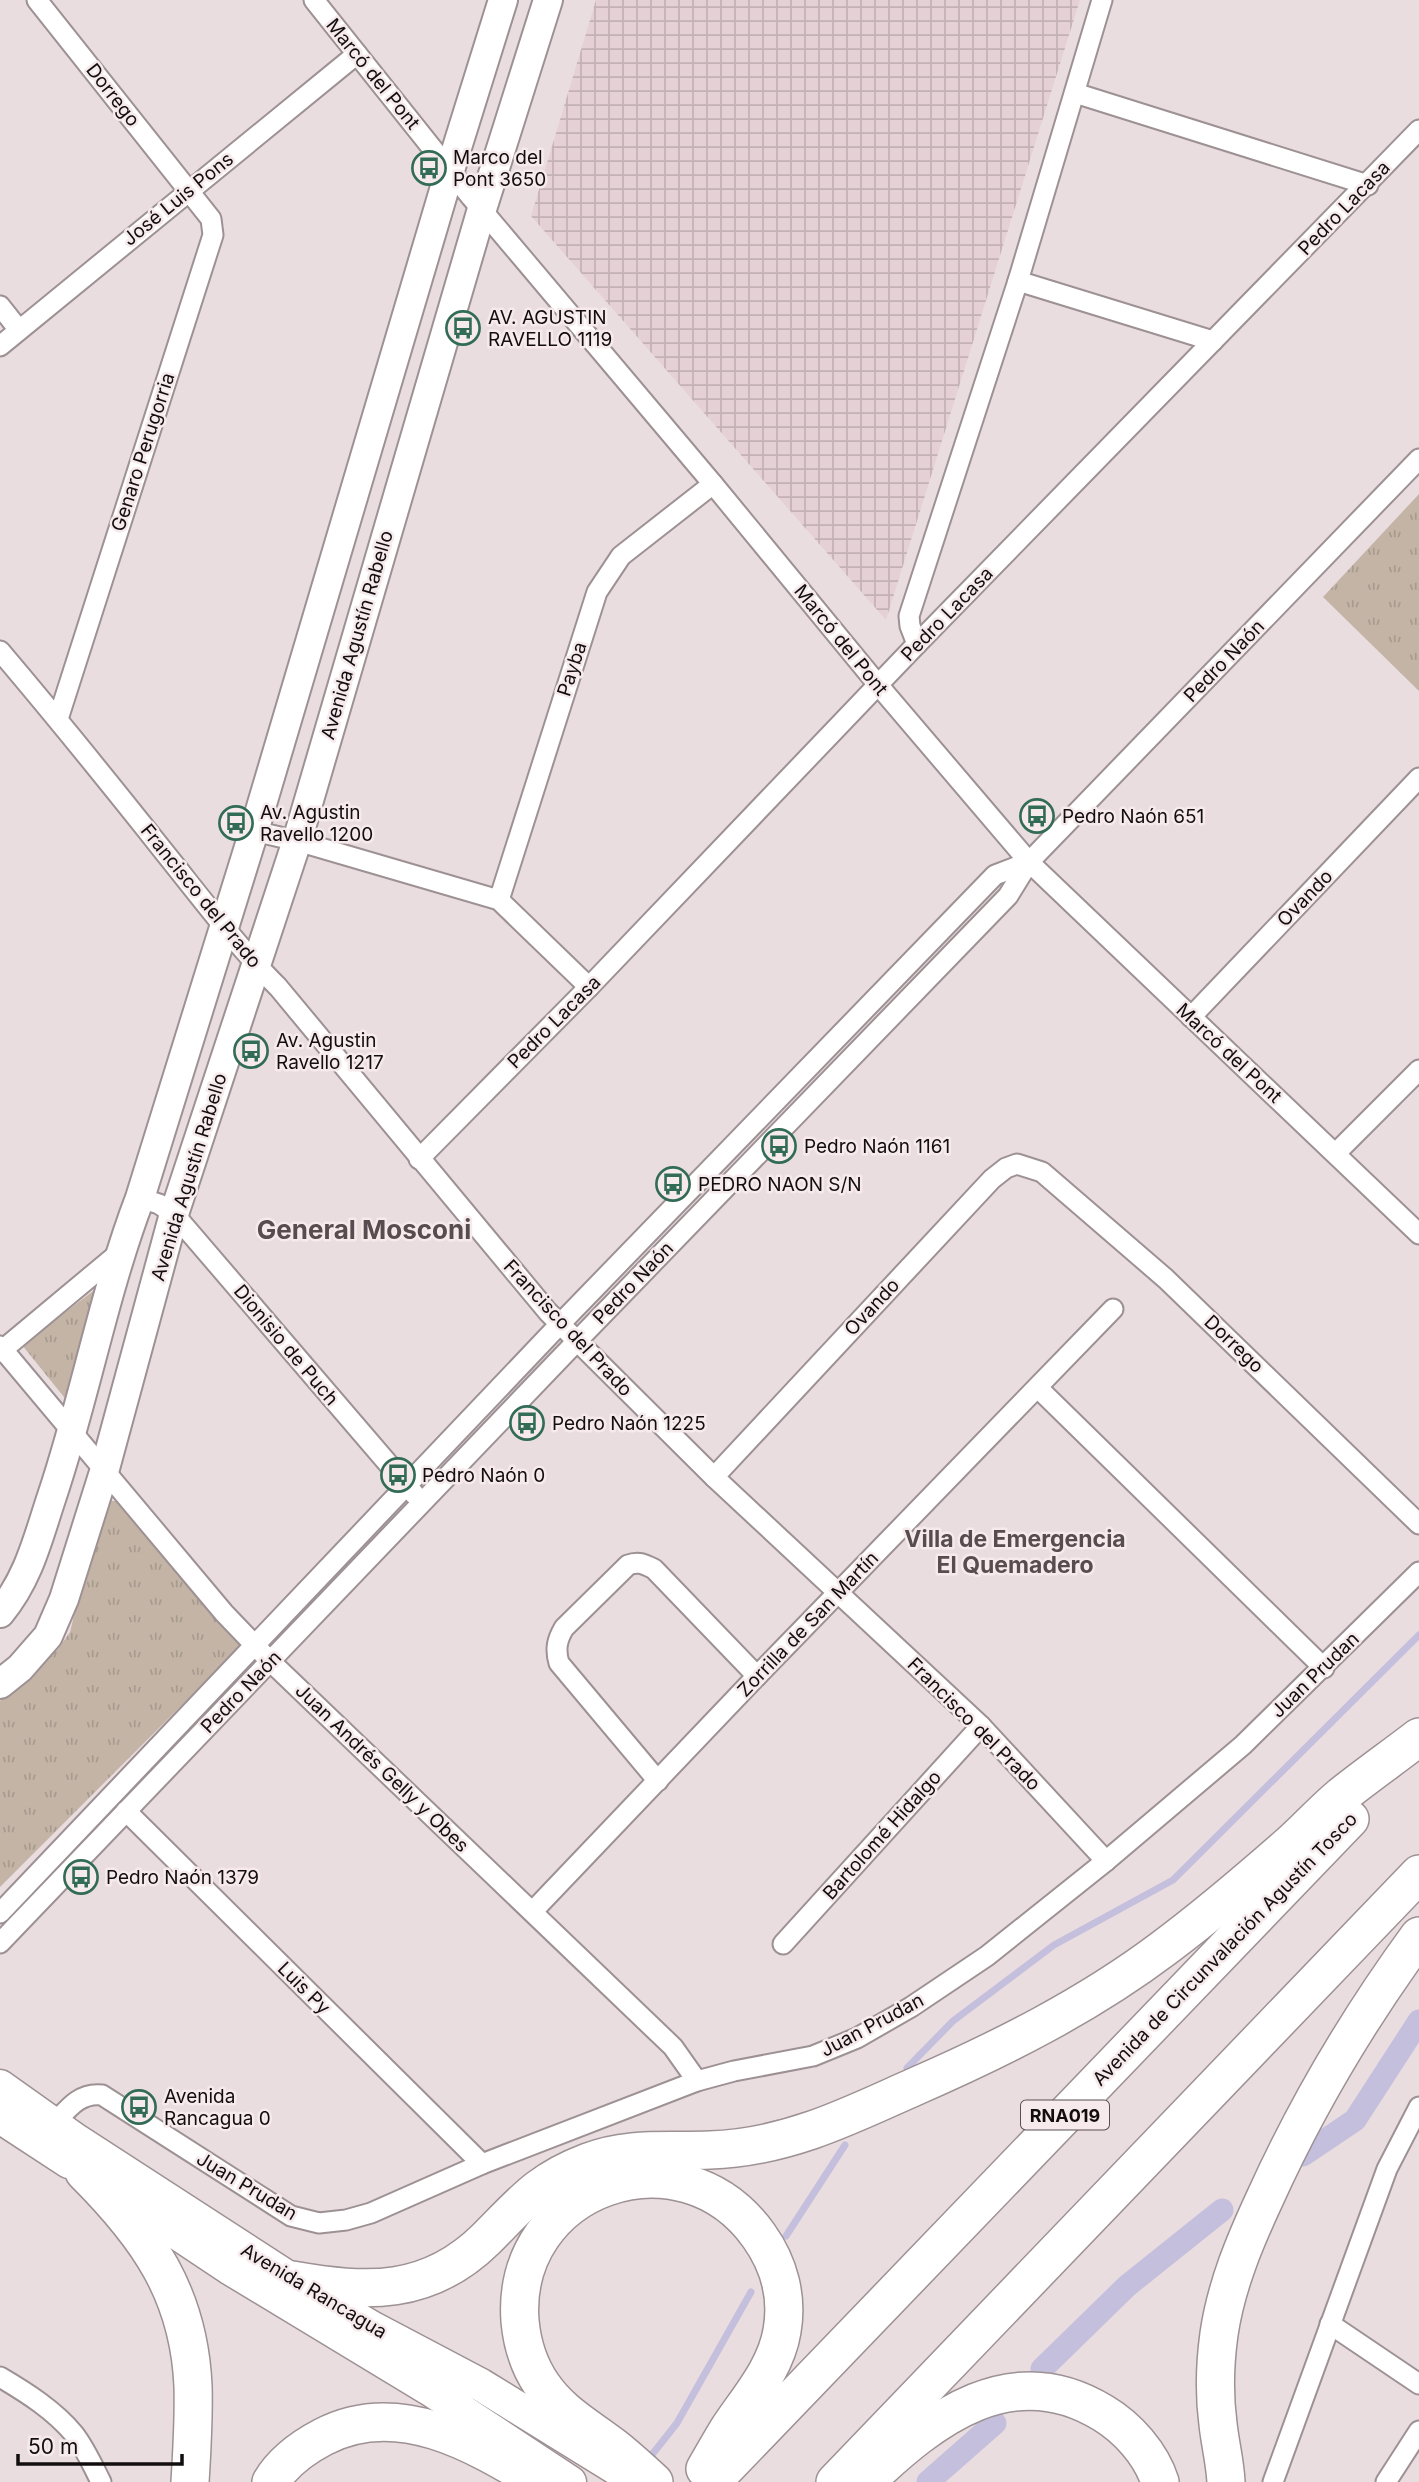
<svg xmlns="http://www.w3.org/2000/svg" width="1419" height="2482" font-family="Inter,sans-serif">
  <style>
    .industrial { fill: url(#industrial-grid) }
    .park { fill: url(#park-tufts) }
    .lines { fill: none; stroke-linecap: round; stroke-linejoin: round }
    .stream { stroke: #c4bfdc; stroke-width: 7 }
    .canal { stroke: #c4bfdc; stroke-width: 23 }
    .minor-casing { stroke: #9d9194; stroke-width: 23 }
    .secondary-casing { stroke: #9d9194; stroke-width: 32 }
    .primary-casing { stroke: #9d9194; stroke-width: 35 }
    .motorway-casing { stroke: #9d9194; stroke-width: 40 }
    .minor { stroke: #fff; stroke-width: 19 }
    .secondary { stroke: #fff; stroke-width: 28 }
    .primary { stroke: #fff; stroke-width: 32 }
    .motorway { stroke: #fff; stroke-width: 37 }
    .labels { text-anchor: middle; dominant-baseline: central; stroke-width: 5; stroke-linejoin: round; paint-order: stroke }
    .shield { fill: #f7eaed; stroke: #575052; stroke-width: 2 }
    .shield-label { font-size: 18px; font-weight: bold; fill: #120e0f }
    .street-label { font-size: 19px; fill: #120e0f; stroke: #f7eaed }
    .poi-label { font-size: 19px; fill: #120e0f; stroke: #f7eaed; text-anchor: start }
    .quarter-label { font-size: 23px; font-weight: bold; fill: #574c4f; stroke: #f7eaed }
    .district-label { font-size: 26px; font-weight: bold; fill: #574c4f; stroke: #f7eaed }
  </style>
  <defs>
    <pattern id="industrial-grid" width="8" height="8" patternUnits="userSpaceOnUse" patternTransform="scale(1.75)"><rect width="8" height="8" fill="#e5d0d5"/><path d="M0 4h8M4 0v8" fill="none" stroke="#c3b1b6"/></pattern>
    <pattern id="park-tufts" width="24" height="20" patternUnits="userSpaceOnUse" patternTransform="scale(1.75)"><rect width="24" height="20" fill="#c4b4a6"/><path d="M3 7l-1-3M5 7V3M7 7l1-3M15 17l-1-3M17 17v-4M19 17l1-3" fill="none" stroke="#a79a8e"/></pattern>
  </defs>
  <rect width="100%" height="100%" fill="#eadde0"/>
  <!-- industrial -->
  <path class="industrial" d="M596 0H1080L886 620 531 216Z"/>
  <!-- park -->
  <g class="park">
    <path d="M1419 494V691L1323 597Z"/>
    <path d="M105 1282 68 1402 22 1345Z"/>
    <path d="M109 1501H118L241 1646 0 1887V1701L58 1649 70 1632 101 1505Z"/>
  </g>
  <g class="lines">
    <!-- stream -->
    <g class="stream">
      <path d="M907 2068 953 2021 1054 1945 1173 1880 1419 1635"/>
      <path d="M786 2236 845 2145"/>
      <path d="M647 2461 677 2423 751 2292"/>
    </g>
    <!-- canal -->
    <g class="canal">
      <path d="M1303 2155 1355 2120 1419 2021"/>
      <path d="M1042 2369 1127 2286 1222 2210"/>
      <path d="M928 2482 995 2423"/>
    </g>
    <!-- minor casing -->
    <g class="minor-casing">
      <g id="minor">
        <path d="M37 0 211 219 213 235 58 719"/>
        <path d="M314 0 471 197 713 484 879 686 1029 862 1419 1234"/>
        <path d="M1075 93 1368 185"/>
        <path d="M1018 281 1213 341"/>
        <path d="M0 306 19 330"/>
        <path d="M0 346 357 54"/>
        <path d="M917 644 910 626 909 616 1018 281 1102 0"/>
        <path d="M0 651C56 717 111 785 165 853 202 899 237 946 278 987L548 1312 714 1477 981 1726 1106 1861"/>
        <path d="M254 831 297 841 499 900 589 987"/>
        <path d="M499 900 597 592 621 556 713 484"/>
        <path d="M1191 1017 1419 778"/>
        <path d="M1336 1153 1419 1070"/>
        <path d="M419 1159 589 987 917 644 1419 130"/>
        <path d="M140 1198 159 1204 174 1214 415 1495"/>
        <path d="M0 1346 224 1613 270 1661 673 2047 697 2081"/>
        <path d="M0 1352 120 1252"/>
        <path d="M1038 1388 1324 1668"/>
        <path d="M714 1477 992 1179 1006 1168 1017 1164 1042 1172 1166 1279 1419 1524"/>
        <path d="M658 1781 559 1663C555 1649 557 1640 564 1628L628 1565C639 1561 644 1564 654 1569L757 1676"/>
        <path d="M126 1811 482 2164"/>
        <path d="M533 1911 757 1676 1113 1309"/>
        <path d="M0 1913 560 1324 995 875 1029 862"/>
        <path d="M0 1943 577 1341 1008 896 1029 862 1419 459"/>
        <path d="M783 1944 981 1726"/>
        <path d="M53 2125C67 2110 79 2092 102 2095L291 2216 319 2223 346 2220 371 2213 482 2164 697 2081 734 2071 813 2056 857 2038 911 2007 987 1956 1106 1861 1243 1745 1419 1572"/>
        <path d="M1330 2324 1419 2384"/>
        <path d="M0 2377C27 2393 54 2410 74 2434 85 2448 93 2466 101 2482"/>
        <path d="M1273 2482 1387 2169 1419 2107"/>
        <path d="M1386 2482 1419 2431"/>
      </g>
    </g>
    <!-- secondary casing -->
    <g class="secondary-casing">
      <g id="secondary">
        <path d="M0 1613C29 1578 38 1538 52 1496 85 1398 103 1295 140 1198L254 831 450 170 503 0"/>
        <path d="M0 1684 20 1668 48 1636 64 1599 104 1472 174 1214 297 841 482 209 548 0"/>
      </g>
    </g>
    <!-- primary casing -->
    <g class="primary-casing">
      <g id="primary">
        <path d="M0 2086 76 2140 292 2280 373 2328 481 2385 617 2469"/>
        <path d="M0 2117 69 2162"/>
        <path d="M127 2200 229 2268 429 2389 570 2482"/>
      </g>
    </g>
    <!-- motorway casing -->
    <g class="motorway-casing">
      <g id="motorway">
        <path d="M84 2172C147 2235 189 2293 193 2386 194 2418 192 2450 190 2482"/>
        <path d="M292 2280C367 2293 428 2296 486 2239 522 2203 538 2181 588 2162 629 2146 668 2152 710 2150 745 2149 780 2141 812 2130 847 2118 880 2102 914 2087 1001 2049 1087 2006 1164 1948 1207 1916 1248 1881 1289 1845 1307 1829 1323 1811 1341 1796 1366 1776 1393 1757 1419 1737"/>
        <path d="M867 2481C932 2418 1012 2357 1103 2413 1128 2428 1151 2454 1160 2482"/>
        <path d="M271 2482C283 2462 302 2448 323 2437 397 2398 474 2443 538 2482"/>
        <path d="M654 2482C641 2470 628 2458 614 2447 588 2427 561 2413 542 2385 529 2366 522 2343 520 2321 510 2187 681 2126 759 2236 779 2264 788 2297 782 2331 776 2368 749 2398 729 2428 721 2441 713 2455 705 2469"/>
        <path d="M712 2482 1350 1819"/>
        <path d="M835 2482 1419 1874"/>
        <path d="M1226 2482C1225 2462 1220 2443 1218 2424 1214 2394 1215 2363 1219 2334 1226 2286 1245 2241 1265 2198 1307 2105 1359 2018 1419 1936"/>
      </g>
    </g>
    <!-- minor -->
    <use href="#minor" class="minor"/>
    <!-- secondary -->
    <use href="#secondary" class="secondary"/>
    <!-- primary -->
    <use href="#primary" class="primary"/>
    <!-- motorway -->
    <use href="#motorway" class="motorway"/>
  </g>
  <!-- icons -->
  <defs>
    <g id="bus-ring" transform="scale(1.75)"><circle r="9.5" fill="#f7eaed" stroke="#326c56" stroke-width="1.5"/><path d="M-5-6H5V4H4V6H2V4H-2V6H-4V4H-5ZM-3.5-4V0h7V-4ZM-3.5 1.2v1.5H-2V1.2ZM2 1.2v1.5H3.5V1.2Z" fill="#326c56"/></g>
  </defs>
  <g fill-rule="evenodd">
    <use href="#bus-ring" x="429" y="168"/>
    <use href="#bus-ring" x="463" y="328"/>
    <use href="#bus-ring" x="1037" y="816"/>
    <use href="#bus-ring" x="236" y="823"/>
    <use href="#bus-ring" x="251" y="1051"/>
    <use href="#bus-ring" x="779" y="1146"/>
    <use href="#bus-ring" x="673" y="1184"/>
    <use href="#bus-ring" x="527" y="1423"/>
    <use href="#bus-ring" x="398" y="1475"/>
    <use href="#bus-ring" x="81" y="1877"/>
    <use href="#bus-ring" x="139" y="2107"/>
  </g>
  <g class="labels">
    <!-- shield labels -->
    <rect class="shield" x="1021" y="2100.5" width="88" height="29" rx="5"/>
    <g class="shield-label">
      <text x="1065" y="2115">RNA019</text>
    </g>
    <!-- street labels -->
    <g class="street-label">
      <text transform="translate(373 74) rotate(51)">Marcó del Pont</text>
      <text transform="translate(113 95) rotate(52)">Dorrego</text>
      <text transform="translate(178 199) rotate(-39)">José Luis Pons</text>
      <text transform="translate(1344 208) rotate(-46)">Pedro Lacasa</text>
      <text transform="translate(143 452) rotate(-72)">Genaro Perugorria</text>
      <text transform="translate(947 614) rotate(-46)">Pedro Lacasa</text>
      <text transform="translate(357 635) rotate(-74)">Avenida Agustín Rabello</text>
      <text transform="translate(841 640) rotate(51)">Marcó del Pont</text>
      <text transform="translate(1224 661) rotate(-46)">Pedro Naón</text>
      <text transform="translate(572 669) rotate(-72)">Payba</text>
      <text transform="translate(201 896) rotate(51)">Francisco del Prado</text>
      <text transform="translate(1305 898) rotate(-46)">Ovando</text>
      <text transform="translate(554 1022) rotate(-45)">Pedro Lacasa</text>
      <text transform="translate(1229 1053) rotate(43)">Marcó del Pont</text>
      <text transform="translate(189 1177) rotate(-73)">Avenida Agustín Rabello</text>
      <text transform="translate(633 1283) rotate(-46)">Pedro Naón</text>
      <text transform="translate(872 1307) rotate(-47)">Ovando</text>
      <text transform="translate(568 1328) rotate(47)">Francisco del Prado</text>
      <text transform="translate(1234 1344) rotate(44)">Dorrego</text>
      <text transform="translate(286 1345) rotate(50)">Dionisio de Puch</text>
      <text transform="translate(808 1624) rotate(-46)">Zorrilla de San Martín</text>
      <text transform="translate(1315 1675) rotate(-44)">Juan Prudan</text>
      <text transform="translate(241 1692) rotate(-46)">Pedro Naón</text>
      <text transform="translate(974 1724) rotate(45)">Francisco del Prado</text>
      <text transform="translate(382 1768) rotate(44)">Juan Andrés Gelly y Obes</text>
      <text transform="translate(882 1835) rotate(-48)">Bartolomé Hidalgo</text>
      <text transform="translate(1225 1949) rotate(-46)">Avenida de Circunvalación Agustín Tosco</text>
      <text transform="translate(304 1988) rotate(45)">Luis Py</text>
      <text transform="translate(872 2025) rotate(-28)">Juan Prudan</text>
      <text transform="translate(247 2186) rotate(31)">Juan Prudan</text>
      <text transform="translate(314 2291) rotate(31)">Avenida Rancagua</text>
    </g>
    <!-- poi labels -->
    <g class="poi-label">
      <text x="453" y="157">Marco del<tspan x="453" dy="22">Pont 3650</tspan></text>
      <text x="488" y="317">AV. AGUSTIN<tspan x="488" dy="22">RAVELLO 1119</tspan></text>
      <text x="260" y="812">Av. Agustin<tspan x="260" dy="22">Ravello 1200</tspan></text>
      <text x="1062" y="816">Pedro Naón 651</text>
      <text x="276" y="1040">Av. Agustin<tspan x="276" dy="22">Ravello 1217</tspan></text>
      <text x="804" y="1146">Pedro Naón 1161</text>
      <text x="698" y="1184">PEDRO NAON S/N</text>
      <text x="552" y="1423">Pedro Naón 1225</text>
      <text x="422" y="1475">Pedro Naón 0</text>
      <text x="106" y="1877">Pedro Naón 1379</text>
      <text x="164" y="2096">Avenida<tspan x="164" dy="22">Rancagua 0</tspan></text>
    </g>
    <!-- quarter labels -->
    <g class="quarter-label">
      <text x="1015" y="1539">Villa de Emergencia<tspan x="1015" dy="26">El Quemadero</tspan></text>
    </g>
    <!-- district labels -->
    <g class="district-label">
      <text x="364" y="1229">General Mosconi</text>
    </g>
  </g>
  <!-- scale -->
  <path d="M18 2454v10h164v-10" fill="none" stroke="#120e0f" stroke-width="3.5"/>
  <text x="28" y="2454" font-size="21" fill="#120e0f" stroke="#f7eaed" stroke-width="5" paint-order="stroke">50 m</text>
</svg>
